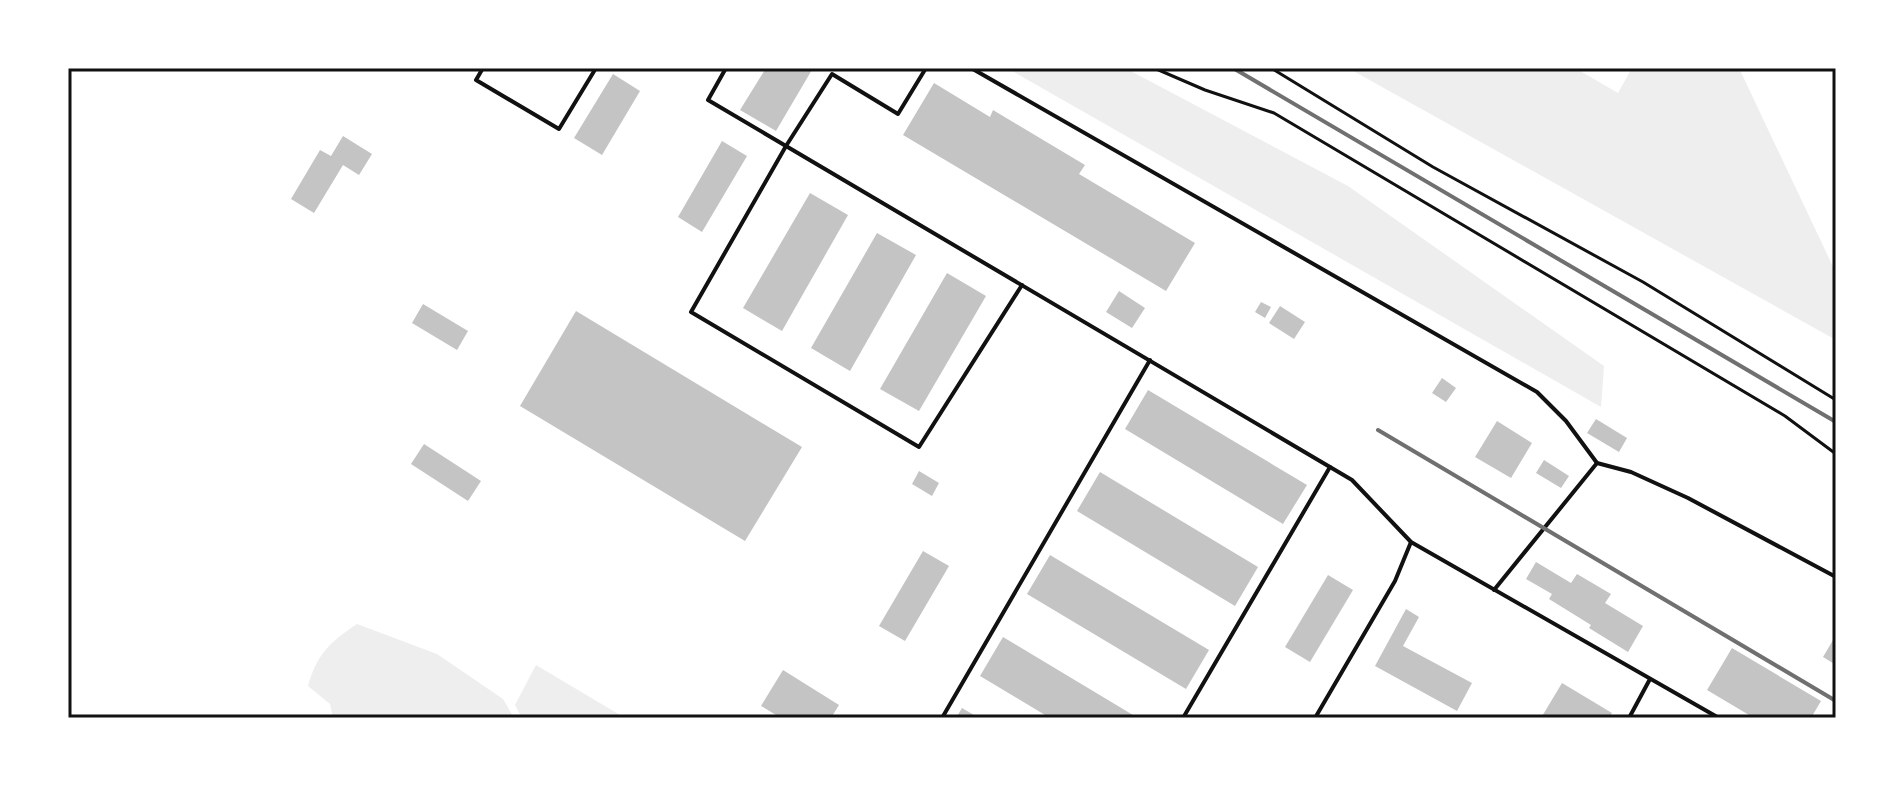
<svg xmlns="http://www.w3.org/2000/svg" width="1904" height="786" font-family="'Noto Sans',sans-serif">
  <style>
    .green { fill: #eee }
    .building { fill: #c4c4c4 }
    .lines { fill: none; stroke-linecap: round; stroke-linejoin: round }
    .path { stroke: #111; stroke-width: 3 }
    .service { stroke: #111; stroke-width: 4 }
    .rail { stroke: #707070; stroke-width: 4 }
    .neatline { fill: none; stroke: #111; stroke-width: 3 }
  </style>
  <rect width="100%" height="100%" fill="#fff"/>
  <!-- green -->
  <g class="green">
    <path d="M1007 68H1125L1348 186 1604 366 1601 407Z"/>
    <path d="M1348 68H1575L1618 93 1632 68H1739L1836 273V340Z"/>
    <path d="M357 624 437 654 503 699 514 718H333L330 704 308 686C317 654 330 642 357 624Z"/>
    <path d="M536 665 625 718H522L515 705Z"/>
  </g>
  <!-- building -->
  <g class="building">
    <path d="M766 68H813L776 131 740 110Z"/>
    <path d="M613 74 640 91 602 155 574 138Z"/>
    <path d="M934 83 990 117 993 110 1085 165 1079 174 1195 243 1166 291 903 135Z"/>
    <path d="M343 136 372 154 359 175 343 165 314 213 291 199 320 150 331 156Z"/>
    <path d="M722 141 747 156 702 232 678 217Z"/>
    <path d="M810 193 848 215 782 331 743 308Z"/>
    <path d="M877 233 916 255 850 371 811 348Z"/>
    <path d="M947 273 986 296 919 411 880 389Z"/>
    <path d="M1119 291 1145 308 1132 328 1106 312Z"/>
    <path d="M1261 302 1271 307 1265 318 1255 312Z"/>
    <path d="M423 304 468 331 457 350 412 323Z"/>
    <path d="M1280 306 1305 322 1294 339 1269 323Z"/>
    <path d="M576 311 802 447 745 541 520 406Z"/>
    <path d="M1442 378 1456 388 1446 402 1432 393Z"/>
    <path d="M1148 390 1307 485 1283 524 1125 429Z"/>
    <path d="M1596 419 1627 438 1619 452 1587 433Z"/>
    <path d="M1497 421 1532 443 1511 478 1475 457Z"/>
    <path d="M424 444 481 481 468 501 411 464Z"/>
    <path d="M1544 460 1569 476 1561 488 1536 473Z"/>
    <path d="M919 471 939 483 932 496 912 484Z"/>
    <path d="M1100 472 1258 567 1235 606 1077 511Z"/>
    <path d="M923 551 949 566 905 641 879 626Z"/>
    <path d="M1050 555 1209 650 1186 689 1027 594Z"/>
    <path d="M1536 562 1571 583 1577 574 1611 594 1605 603 1643 626 1628 652 1589 628 1591 625 1549 599 1552 594 1526 579Z"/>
    <path d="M1328 575 1353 590 1310 662 1285 647Z"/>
    <path d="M1406 609 1419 617 1403 646 1472 683 1457 711 1375 666Z"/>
    <path d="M1836 635V665L1823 657Z"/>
    <path d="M1003 637 1138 718H1050L980 676Z"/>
    <path d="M1732 648 1821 701 1811 718H1754L1707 690Z"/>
    <path d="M783 670 839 705 831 718H781L761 706Z"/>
    <path d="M1562 683 1612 713 1609 718H1541Z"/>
    <path d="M962 708 979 718H956Z"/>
  </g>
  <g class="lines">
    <!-- path -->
    <g class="path">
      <path d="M1154 68 1205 90 1274 113 1785 416 1836 454"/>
      <path d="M1271 68 1433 167 1643 282 1836 400"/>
    </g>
    <!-- service -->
    <g class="service">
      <path d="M483 68 476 80 559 129 596 68"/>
      <path d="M726 68 708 100 1352 480 1411 542 1719 718"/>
      <path d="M926 68 898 114 832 74 786 146 691 312 919 447 1022 285"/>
      <path d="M971 68 1537 392 1566 421 1597 463 1631 472 1688 498 1836 577"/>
      <path d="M1494 590 1597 463"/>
      <path d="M942 718 1150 360"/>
      <path d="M1183 718 1330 467"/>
      <path d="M1315 718 1395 581 1411 542"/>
      <path d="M1629 718 1650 679"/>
    </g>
    <!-- rail -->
    <g class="rail">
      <path d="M1233 68 1836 422"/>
      <path d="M1378 430 1836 701"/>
    </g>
  </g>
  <!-- border -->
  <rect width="1904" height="786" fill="none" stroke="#ffffff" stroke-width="140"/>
  <rect x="70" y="70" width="1764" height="646" class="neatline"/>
</svg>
